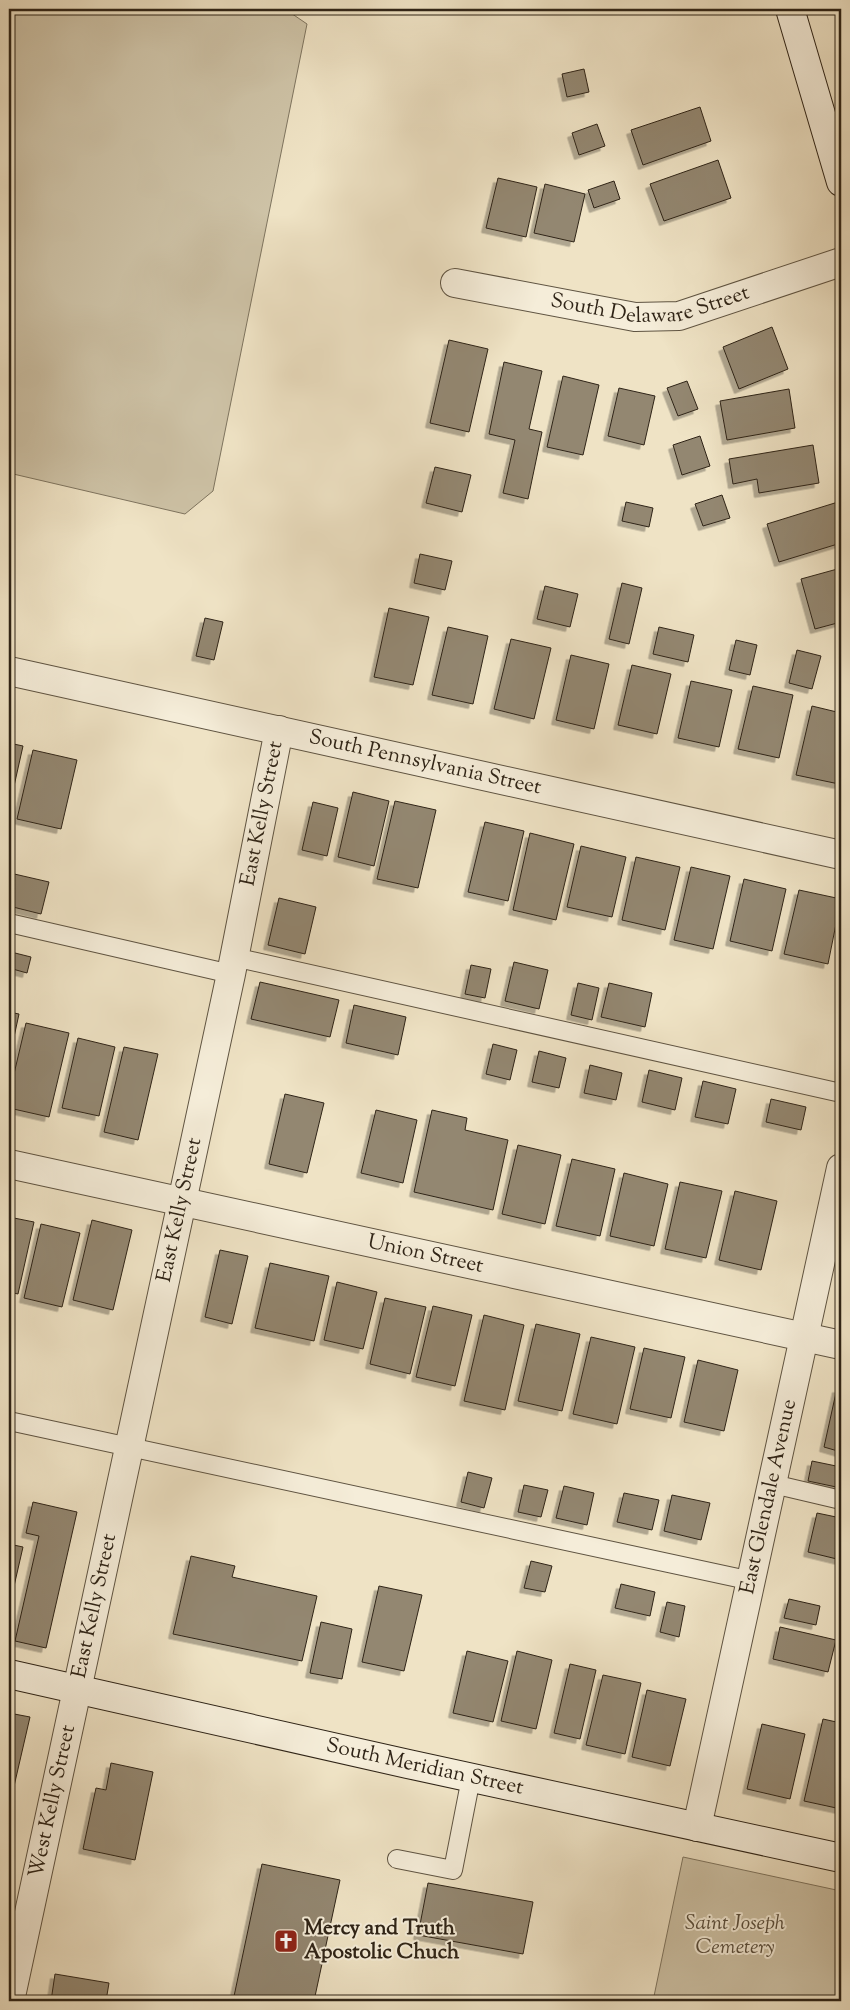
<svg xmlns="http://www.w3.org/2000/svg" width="850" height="2010" font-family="'Sorts Mill Goudy',serif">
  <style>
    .green { fill: #cec3a7; stroke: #7e745f }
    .building { fill: #938771; stroke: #2f2417; filter: url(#shadow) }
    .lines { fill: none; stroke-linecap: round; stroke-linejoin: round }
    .lane-casing { stroke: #5f5442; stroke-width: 20 }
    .street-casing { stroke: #5f5442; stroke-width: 30 }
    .secondary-casing { stroke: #2f2417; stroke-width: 30 }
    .lane { stroke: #f5edd9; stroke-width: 18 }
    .street { stroke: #f5edd9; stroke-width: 28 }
    .secondary { stroke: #f5edd9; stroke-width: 28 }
    .labels { text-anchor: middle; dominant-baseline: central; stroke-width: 4; stroke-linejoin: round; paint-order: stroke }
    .street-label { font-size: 21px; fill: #2f2417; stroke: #f5edd9 }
    .park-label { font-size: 21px; font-style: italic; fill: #574c3b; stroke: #f5edd9 }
    .poi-label { font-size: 21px; font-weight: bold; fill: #2f2417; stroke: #f5edd9; text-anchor: start }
  </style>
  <defs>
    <filter id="shadow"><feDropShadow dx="-4.5" dy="4.5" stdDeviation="0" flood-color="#0004"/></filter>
  </defs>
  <rect width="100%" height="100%" fill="#efe3c5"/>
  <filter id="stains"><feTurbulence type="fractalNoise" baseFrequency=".004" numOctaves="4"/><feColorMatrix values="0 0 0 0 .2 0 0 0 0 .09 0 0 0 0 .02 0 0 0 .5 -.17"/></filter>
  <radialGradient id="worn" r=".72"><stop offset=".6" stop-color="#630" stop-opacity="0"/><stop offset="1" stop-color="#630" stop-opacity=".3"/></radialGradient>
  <!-- green -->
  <g class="green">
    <path d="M9 9H285L307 24 213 491 185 514 9 473Z"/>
    <path d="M683 1857 841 1891V2001H653Z"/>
  </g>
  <!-- building -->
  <g class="building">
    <path d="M584 69 589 92 567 97 562 74Z"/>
    <path d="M700 107 711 141 643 165 631 130Z"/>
    <path d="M597 124 605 146 579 155 572 133Z"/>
    <path d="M718 160 731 198 664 221 650 184Z"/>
    <path d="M498 178 537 187 526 237 486 228Z"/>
    <path d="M614 181 620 199 594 208 588 190Z"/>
    <path d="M545 184 585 194 574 242 534 233Z"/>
    <path d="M772 327 788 369 739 389 723 347Z"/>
    <path d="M449 340 488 349 469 432 430 423Z"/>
    <path d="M504 362 542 371 529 429 542 432 528 499 503 493 515 440 489 434Z"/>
    <path d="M563 376 599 385 583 455 547 447Z"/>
    <path d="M687 381 698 409 678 416 667 388Z"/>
    <path d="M619 388 655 396 644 445 608 436Z"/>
    <path d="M789 389 795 428 727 440 720 401Z"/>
    <path d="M700 436 710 466 682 475 673 445Z"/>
    <path d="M813 445 819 483 759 493 757 479 733 484 729 459Z"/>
    <path d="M435 467 471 475 462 512 426 503Z"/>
    <path d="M722 495 730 518 703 526 695 504Z"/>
    <path d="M626 502 653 508 649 527 622 521Z"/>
    <path d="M838 502 841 514V543L779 562 767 524Z"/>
    <path d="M420 554 452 561 445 590 414 583Z"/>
    <path d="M841 568V622L815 629 801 579Z"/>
    <path d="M622 583 642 588 629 644 609 639Z"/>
    <path d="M545 586 578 594 570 627 537 619Z"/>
    <path d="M389 608 429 617 413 685 374 677Z"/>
    <path d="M205 618 223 622 214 660 196 656Z"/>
    <path d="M448 627 488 636 473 704 432 695Z"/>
    <path d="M659 627 694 635 688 662 653 654Z"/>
    <path d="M511 639 551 648 534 719 494 709Z"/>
    <path d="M736 640 757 645 750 675 729 670Z"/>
    <path d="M797 650 821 656 812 689 789 683Z"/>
    <path d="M571 655 609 664 594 729 556 720Z"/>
    <path d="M632 665 671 674 657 734 618 725Z"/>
    <path d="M691 681 732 690 719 747 678 738Z"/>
    <path d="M753 686 793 695 779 758 738 749Z"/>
    <path d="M812 706 841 713V773L839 784 796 775Z"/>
    <path d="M9 743 23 746 10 804H9Z"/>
    <path d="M33 750 77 760 61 829 17 819Z"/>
    <path d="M353 792 389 801 374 866 338 857Z"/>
    <path d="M395 801 436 810 418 888 377 879Z"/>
    <path d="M313 802 338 808 327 856 302 850Z"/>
    <path d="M485 822 524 831 508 901 468 892Z"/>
    <path d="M530 833 574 844 556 920 513 910Z"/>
    <path d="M581 846 626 857 612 917 567 907Z"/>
    <path d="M636 857 680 867 665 930 622 920Z"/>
    <path d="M691 867 730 876 713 949 674 940Z"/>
    <path d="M10 873 49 882 41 914 9 906Z"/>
    <path d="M744 879 786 889 772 951 730 941Z"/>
    <path d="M799 890 841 899 828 964 784 954Z"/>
    <path d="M279 898 316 907 305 954 268 945Z"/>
    <path d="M11 952 31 957 27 973 9 968Z"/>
    <path d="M514 962 548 970 539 1009 505 1001Z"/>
    <path d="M471 965 491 969 485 998 465 994Z"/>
    <path d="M260 982 339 1000 330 1037 251 1019Z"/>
    <path d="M578 983 599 988 592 1020 571 1015Z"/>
    <path d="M609 983 652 993 645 1027 601 1017Z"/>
    <path d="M354 1005 406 1017 398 1055 346 1043Z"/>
    <path d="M9 1012 19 1014 9 1060Z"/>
    <path d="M26 1023 69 1033 49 1117 9 1108V1095Z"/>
    <path d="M78 1038 115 1047 99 1116 62 1108Z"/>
    <path d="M493 1044 517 1050 510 1080 486 1074Z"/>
    <path d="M124 1047 158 1054 138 1140 104 1132Z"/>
    <path d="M539 1051 566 1058 559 1088 532 1082Z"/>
    <path d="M590 1065 622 1073 616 1100 584 1093Z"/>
    <path d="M649 1070 682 1078 675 1110 642 1102Z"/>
    <path d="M703 1081 736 1089 728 1124 695 1117Z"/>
    <path d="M285 1094 324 1103 307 1173 269 1164Z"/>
    <path d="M771 1099 806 1107 801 1130 766 1122Z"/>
    <path d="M376 1110 417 1120 403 1183 361 1173Z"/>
    <path d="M432 1110 467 1118 465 1130 508 1140 493 1210 414 1192Z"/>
    <path d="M518 1145 561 1155 545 1224 502 1214Z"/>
    <path d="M572 1159 615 1169 600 1236 556 1226Z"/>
    <path d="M624 1173 668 1184 654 1246 610 1236Z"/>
    <path d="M680 1182 722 1191 706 1258 665 1249Z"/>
    <path d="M735 1191 777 1201 761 1270 719 1260Z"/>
    <path d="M9 1217 34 1222 18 1294 9 1292Z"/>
    <path d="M92 1220 132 1230 113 1310 73 1300Z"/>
    <path d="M41 1224 80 1233 62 1307 24 1298Z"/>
    <path d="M220 1250 248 1256 232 1324 205 1317Z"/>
    <path d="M270 1263 329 1276 314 1341 255 1328Z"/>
    <path d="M337 1282 377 1292 363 1349 324 1340Z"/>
    <path d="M385 1298 426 1307 410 1374 370 1364Z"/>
    <path d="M433 1306 472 1315 455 1386 416 1377Z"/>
    <path d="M484 1315 524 1325 505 1410 464 1401Z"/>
    <path d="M536 1324 580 1334 562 1411 518 1401Z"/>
    <path d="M591 1337 635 1347 617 1424 573 1414Z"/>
    <path d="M644 1348 685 1357 671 1418 630 1409Z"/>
    <path d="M698 1360 738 1370 724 1431 684 1422Z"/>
    <path d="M837 1388 841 1389V1452L824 1447Z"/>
    <path d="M812 1461 841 1467V1488L808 1481Z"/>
    <path d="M468 1472 492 1478 484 1508 461 1502Z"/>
    <path d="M524 1485 548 1490 541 1517 518 1512Z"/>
    <path d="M564 1486 594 1493 587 1525 556 1518Z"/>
    <path d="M624 1493 659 1500 652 1530 617 1522Z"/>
    <path d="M672 1495 710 1503 701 1540 664 1531Z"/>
    <path d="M33 1502 77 1512 46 1648 15 1641 39 1536 26 1533Z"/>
    <path d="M817 1513 841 1518V1560L808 1552Z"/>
    <path d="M9 1544 23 1547 9 1608Z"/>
    <path d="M191 1556 235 1566 232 1577 317 1596 302 1661 173 1634Z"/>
    <path d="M531 1561 552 1566 545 1592 524 1588Z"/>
    <path d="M621 1584 655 1592 650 1616 615 1608Z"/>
    <path d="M379 1586 422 1595 404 1671 362 1662Z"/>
    <path d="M789 1599 820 1606 816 1625 784 1618Z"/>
    <path d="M667 1602 685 1606 679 1637 660 1632Z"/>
    <path d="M321 1622 352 1629 342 1679 310 1673Z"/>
    <path d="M780 1627 836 1640 828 1672 773 1659Z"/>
    <path d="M467 1651 508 1661 493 1722 453 1713Z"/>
    <path d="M517 1651 552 1660 536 1729 501 1721Z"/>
    <path d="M570 1664 596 1670 580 1739 554 1733Z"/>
    <path d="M603 1675 641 1683 625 1754 586 1745Z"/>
    <path d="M647 1690 686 1699 670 1766 632 1757Z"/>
    <path d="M9 1713 30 1717 9 1808Z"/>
    <path d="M823 1719 841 1723V1809L804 1801Z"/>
    <path d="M762 1724 805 1734 790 1799 747 1789Z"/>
    <path d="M111 1763 153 1772 135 1860 83 1849 96 1788 106 1790Z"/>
    <path d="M262 1864 340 1880 314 2001H233Z"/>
    <path d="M428 1883 533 1902 523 1954 418 1935Z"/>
    <path d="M55 1974 109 1983 106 2001H51Z"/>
  </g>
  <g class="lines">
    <!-- lane casing -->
    <g class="lane-casing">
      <g id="lane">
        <path d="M9 923 231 974"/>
        <path d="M234 957 841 1093"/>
        <path d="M9 1421 752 1581"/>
        <path d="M773 1484 841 1500"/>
        <path d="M397 1859 453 1870 471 1778"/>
      </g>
    </g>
    <!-- street casing -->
    <g class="street-casing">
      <g id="street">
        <path id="s1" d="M455 283 635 317 679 316 841 262"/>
        <path id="s2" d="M9 671 841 855"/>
        <path id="s3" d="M9 1164 841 1345"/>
        <path id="s4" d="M697 1827 841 1168"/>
        <path id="s5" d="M10 2001 231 974 279 730"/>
      </g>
    </g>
    <!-- secondary casing -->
    <g class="secondary-casing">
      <g id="secondary">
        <path d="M790 9 841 182"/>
        <path id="s6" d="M9 1674 408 1764 841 1858"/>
      </g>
    </g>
    <!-- lane -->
    <use href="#lane" class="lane"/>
    <!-- street -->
    <use href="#street" class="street"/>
    <!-- secondary -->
    <use href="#secondary" class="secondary"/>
  </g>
  <!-- icons -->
  <defs>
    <g id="church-square" transform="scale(1.25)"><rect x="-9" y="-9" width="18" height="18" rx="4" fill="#8f2418" stroke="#f5edd9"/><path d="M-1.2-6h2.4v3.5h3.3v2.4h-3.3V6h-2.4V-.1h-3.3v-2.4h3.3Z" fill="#fff"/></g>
  </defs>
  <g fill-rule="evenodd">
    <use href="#church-square" x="286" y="1941"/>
  </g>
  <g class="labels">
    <!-- street labels -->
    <g class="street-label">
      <text stroke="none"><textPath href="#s1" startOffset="199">South Delaware Street</textPath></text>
      <text stroke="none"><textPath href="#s2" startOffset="426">South Pennsylvania Street</textPath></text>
      <text stroke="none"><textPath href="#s5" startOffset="1214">East Kelly Street</textPath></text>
      <text stroke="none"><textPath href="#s5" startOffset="809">East Kelly Street</textPath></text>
      <text stroke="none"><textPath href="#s3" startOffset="426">Union Street</textPath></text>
      <text stroke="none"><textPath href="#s4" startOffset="338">East Glendale Avenue</textPath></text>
      <text stroke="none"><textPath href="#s5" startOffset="404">East Kelly Street</textPath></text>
      <text stroke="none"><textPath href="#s6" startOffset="426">South Meridian Street</textPath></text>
      <text stroke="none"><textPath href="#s5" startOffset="204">West Kelly Street</textPath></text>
    </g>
    <!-- park labels -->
    <g class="park-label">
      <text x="735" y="1924">Saint Joseph<tspan x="735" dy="24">Cemetery</tspan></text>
    </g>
    <!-- poi labels -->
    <g class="poi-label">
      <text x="304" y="1929">Mercy and Truth<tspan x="304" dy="24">Apostolic Chuch</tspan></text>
    </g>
  </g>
  <!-- margin -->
  <rect width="850" height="2010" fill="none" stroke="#efe3c5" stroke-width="30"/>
  <rect x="10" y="10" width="830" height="1990" fill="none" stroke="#2f2417" stroke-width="2.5"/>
  <rect x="15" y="15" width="820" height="1980" fill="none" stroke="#2f2417"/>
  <rect width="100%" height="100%" filter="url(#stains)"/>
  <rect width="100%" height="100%" fill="url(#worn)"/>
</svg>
